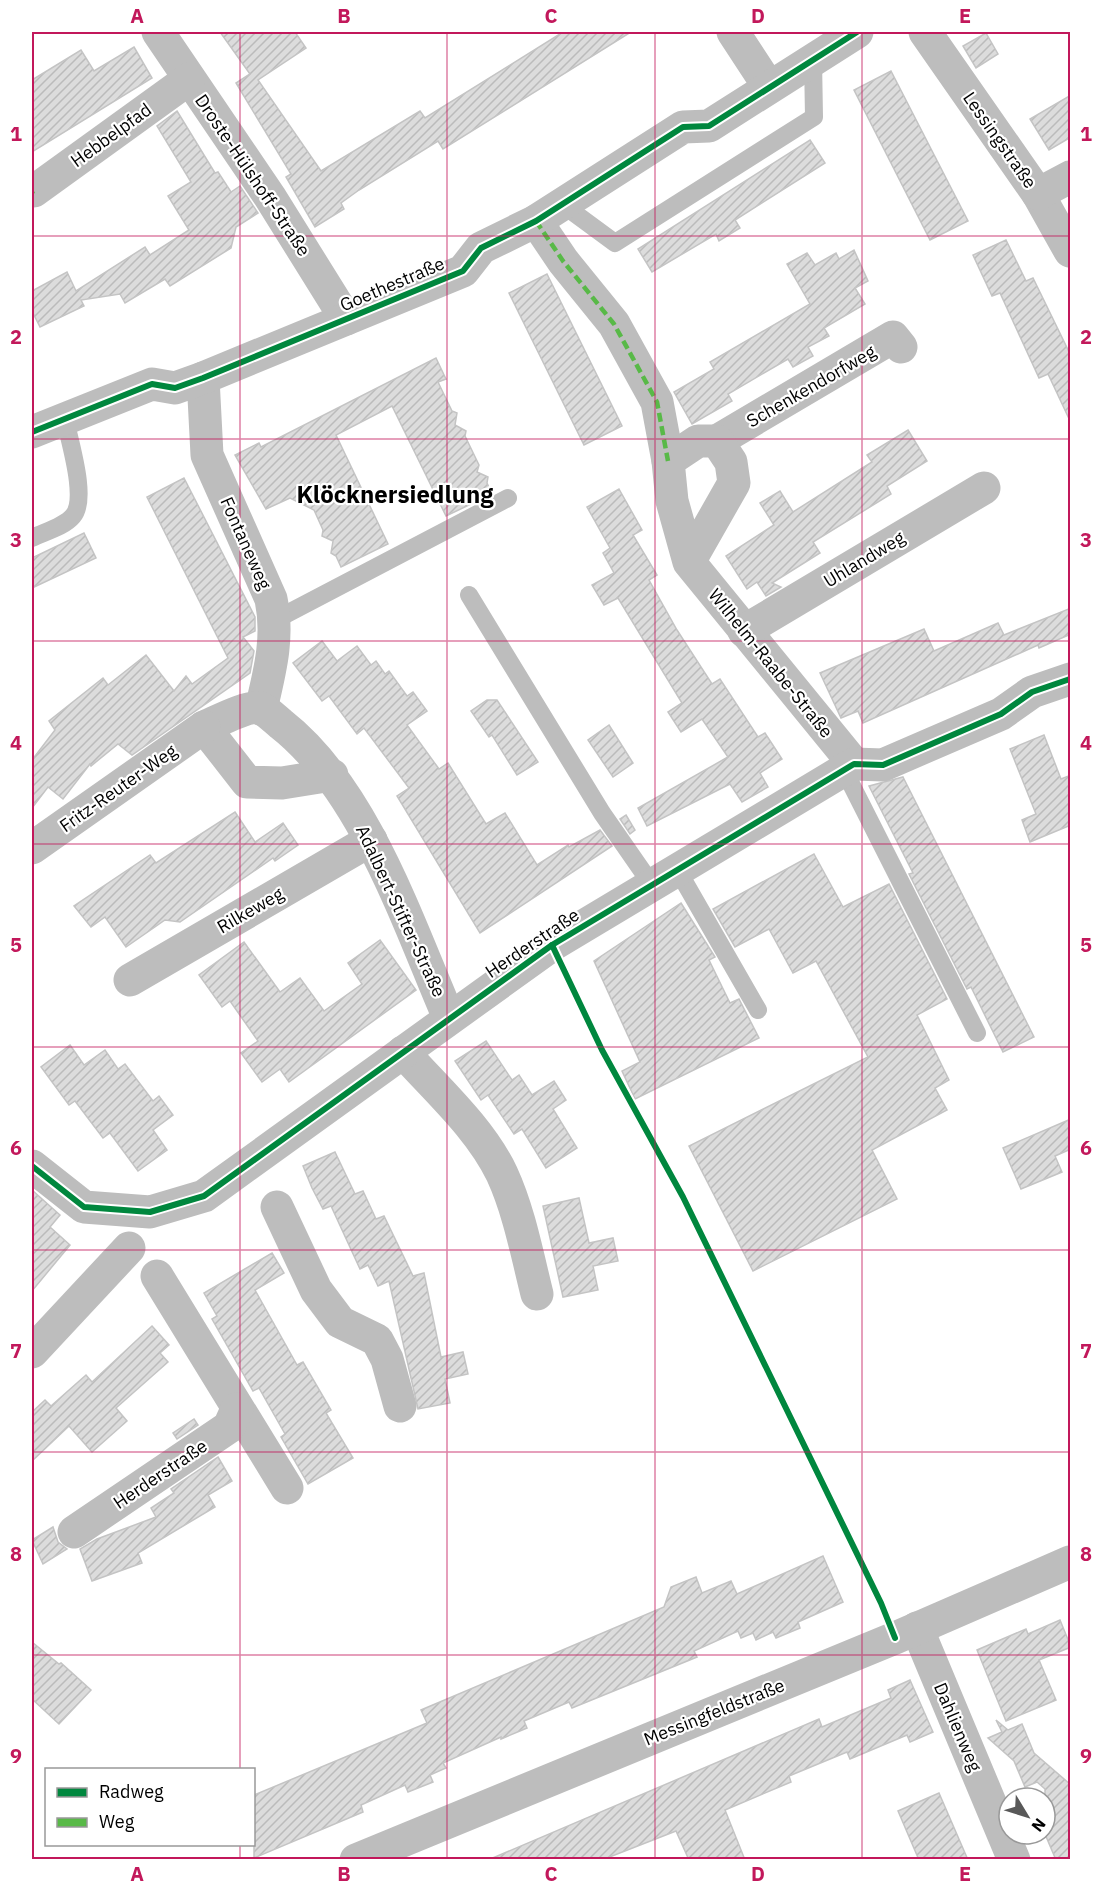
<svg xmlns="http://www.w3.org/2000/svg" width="1102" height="1891" font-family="'IBM Plex Sans',sans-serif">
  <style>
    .building { fill: url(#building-hatch); stroke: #c4c4c4; stroke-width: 1.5 }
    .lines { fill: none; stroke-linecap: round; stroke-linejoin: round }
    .lane { stroke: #bdbdbd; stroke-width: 18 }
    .street { stroke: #bdbdbd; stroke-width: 33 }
    .quiet { stroke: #58b947; stroke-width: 4.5; stroke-dasharray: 9 4.5; stroke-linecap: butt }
    .cycleway-casing { stroke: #fff; stroke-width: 10 }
    .cycleway { stroke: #00873e; stroke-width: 6 }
    .grid { fill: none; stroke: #c2185b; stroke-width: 1.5; stroke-opacity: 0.55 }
    .labels { text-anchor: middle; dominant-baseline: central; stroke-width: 4.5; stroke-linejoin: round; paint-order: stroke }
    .street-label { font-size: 18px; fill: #000; stroke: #fff }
    .district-label { font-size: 24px; font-weight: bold; fill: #000; stroke: #fff }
    .neatline { fill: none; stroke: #c2185b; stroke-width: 2 }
    .grid-label { font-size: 20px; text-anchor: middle; font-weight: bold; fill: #c2185b }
  </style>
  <defs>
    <pattern id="building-hatch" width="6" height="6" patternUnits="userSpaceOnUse" patternTransform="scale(1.5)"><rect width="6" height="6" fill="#dcdcdc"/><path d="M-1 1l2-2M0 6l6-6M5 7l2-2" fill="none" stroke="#bbb"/></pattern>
  </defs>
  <rect width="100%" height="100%" fill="#fff"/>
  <!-- building -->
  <g class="building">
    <path d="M220 32H295L306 48 258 80 321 171 420 111 425 118 563 32H631L443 149 438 141 359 190 341 203 344 209 315 227 286 177 291 174 236 83 250 74Z"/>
    <path d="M986 33 998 54 976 68 963 46Z"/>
    <path d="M134 47 152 78 32 152V80L81 50 94 71Z"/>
    <path d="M891 71 968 221 930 240 854 90Z"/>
    <path d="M1071 95V137L1049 150 1030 119Z"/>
    <path d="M177 111 215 173 218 172 231 192 240 186 258 213 236 227 231 248 170 286 165 279 125 303 120 294 81 300 84 306 40 327 32 311V291L67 272 76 291 145 247 150 255 189 230 168 196 191 182 157 126Z"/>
    <path d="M810 140 825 163 735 220 740 228 719 241 716 234 652 272 638 249Z"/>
    <path d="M1006 240 1026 281 1033 278 1071 356V423L1048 374 1039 378 1000 293 992 296 973 255Z"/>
    <path d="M854 250 868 281 855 288 865 304 824 328 829 336 808 347 813 356 793 367 788 359 728 394 732 401 692 424 674 392 714 369 710 362 810 304 787 264 807 253 815 265 836 253 839 259Z"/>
    <path d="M547 274 622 426 584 445 509 293Z"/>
    <path d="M436 358 446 379 438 382 452 411 457 413 455 425 466 431 465 436 479 465 477 472 488 477 487 483 492 494 446 516 392 406 336 435 388 544 341 567 336 556 331 553 333 541 322 536 323 530 314 510 290 498 266 509 235 455 259 443 261 447Z"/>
    <path d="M908 430 927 461 887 486 891 494 813 542 820 553 772 583 781 587 766 596 757 582 747 589 726 556 774 525 760 503 780 491 793 512 872 462 867 455Z"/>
    <path d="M184 478 255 617V631L243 637 254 651 250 673 132 755 118 744 91 766 90 764 63 799 48 787 32 808V760L55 730 49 721 103 678 108 685 146 655 174 691 186 676 192 684 228 658 147 497Z"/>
    <path d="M619 489 642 530 633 535 657 575 649 580 677 630 712 684 720 679 758 737 765 733 782 759 760 773 768 787 742 802 730 784 647 826 638 808 728 757 702 719 681 732 668 712 682 703 618 598 604 605 592 585 614 573 603 553 610 548 587 507Z"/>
    <path d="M84 533 96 558 32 588V558Z"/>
    <path d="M1071 608V634L1039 648 1038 645 863 723 858 711 841 718 820 673 924 629 934 651 998 623 1004 635Z"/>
    <path d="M322 641 337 661 357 646 371 665 376 661 385 674 389 671 407 696 413 692 427 711 407 725 439 769 448 763 486 824 505 813 537 865 568 845 569 847 600 830 612 846 480 933 397 796 409 788 364 728 357 734 329 696 322 701 293 663Z"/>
    <path d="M487 700H497L538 762 517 775 492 735 489 737 471 711Z"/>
    <path d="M609 725 633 763 613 777 588 740Z"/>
    <path d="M1044 735 1061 779 1071 775V825L1030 842 1022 820 1036 814 1010 749Z"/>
    <path d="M903 777 1034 1037 1003 1052 971 987 967 989 909 874 913 873 869 786Z"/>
    <path d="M235 812 255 842 283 823 298 845 275 861 273 858 180 922 165 920 126 947 105 917 91 927 74 906 150 855 156 863Z"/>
    <path d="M626 815 635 830 630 834 620 819Z"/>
    <path d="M814 854 843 907 889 884 947 999 917 1015 949 1080 935 1088 947 1110 872 1150 897 1199 753 1271 689 1146 868 1057 816 961 793 973 769 929 735 947 713 909Z"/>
    <path d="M681 903 715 957 709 960 730 1003 739 999 759 1038 635 1099 622 1071 640 1062 594 961Z"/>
    <path d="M380 940 416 990 289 1082 280 1069 262 1082 241 1053 258 1041 230 1001 222 1007 199 975 244 942 280 992 300 978 324 1011 362 984 348 963Z"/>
    <path d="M486 1041 512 1080 519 1075 532 1095 554 1081 566 1100 553 1109 577 1148 546 1168 522 1129 514 1134 488 1095 481 1100 455 1061Z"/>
    <path d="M70 1045 84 1065 105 1050 118 1069 125 1064 153 1101 159 1096 173 1115 153 1130 167 1150 138 1171 110 1133 103 1138 75 1101 69 1105 41 1067Z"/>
    <path d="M1071 1119V1149L1055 1156 1062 1172 1021 1189 1003 1148Z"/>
    <path d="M335 1152 355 1194 363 1191 376 1219 384 1216 413 1276 424 1273 441 1357 463 1352 468 1374 445 1379 450 1403 418 1409 389 1281 378 1286 368 1265 360 1269 331 1206 323 1209 312 1188 303 1166Z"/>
    <path d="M32 1190 60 1215 50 1227 70 1245 32 1291Z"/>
    <path d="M579 1198 589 1243 613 1238 618 1261 593 1266 598 1290 563 1297 543 1206Z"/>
    <path d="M272 1253 284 1273 255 1290 297 1365 303 1362 331 1410 326 1413 353 1458 308 1484 281 1437 285 1434 259 1388 253 1391 212 1319 217 1316 204 1293Z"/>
    <path d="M152 1326 169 1345 160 1353 168 1362 116 1408 127 1421 92 1452 69 1426 32 1461V1412L45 1400 51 1406 86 1375 92 1382Z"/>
    <path d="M194 1419 198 1425 177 1439 173 1433Z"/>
    <path d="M218 1457 232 1481 208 1495 215 1507 138 1553 142 1563 92 1581 80 1549 97 1539 156 1517 151 1508 174 1493 171 1489Z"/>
    <path d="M53 1527 58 1542 67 1549 43 1564 32 1540Z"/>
    <path d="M823 1556 843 1602 798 1622 800 1628 776 1638 773 1632 756 1640 753 1633 741 1638 738 1631 694 1651 697 1657 572 1708 569 1702 524 1721 527 1728 501 1739V1737L443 1763 446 1768 430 1775 433 1782 408 1792 405 1785 361 1805 363 1812 254 1858V1795L427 1723 421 1710 664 1607 671 1587 696 1577 702 1593 731 1581 737 1594Z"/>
    <path d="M1060 1620 1071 1647 1039 1660 1056 1700 1006 1721 977 1650 1026 1629 1028 1634Z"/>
    <path d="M32 1642 59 1664 61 1663 91 1690 59 1724 32 1699Z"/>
    <path d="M910 1680 933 1732 910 1742 907 1735 850 1759 847 1752 789 1776 791 1782 725 1810 745 1860H689L676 1831 602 1860H488L819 1719 822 1727 891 1698 888 1690Z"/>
    <path d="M996 1720 1008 1730 1022 1724 1034 1753 1071 1785V1860H1056L1045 1834V1789L1037 1782 1025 1787 1014 1761 988 1738 1002 1732Z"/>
    <path d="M939 1793 968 1860H919L898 1811Z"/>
  </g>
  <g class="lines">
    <!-- lane -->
    <g class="lane">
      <path d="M562 204 615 243 814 117 813 59"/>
      <path d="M32 538C44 532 64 527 73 516 88 499 69 440 65 419"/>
      <path d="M469 595 602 813 652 885"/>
      <path d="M275 620 508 498"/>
      <path d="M844 770 977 1033"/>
      <path d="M677 869 758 1010"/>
    </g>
    <!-- street -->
    <g class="street">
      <path d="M158 32 270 197 346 319"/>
      <path d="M733 32 769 87"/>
      <path d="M925 32 1038 194 1070 251"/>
      <path d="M34 191 189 79"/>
      <path d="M1038 194 1070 177"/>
      <path d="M536 221 563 261 614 324 657 402 668 461"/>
      <path d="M203 378 207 455 271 599C279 637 270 671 261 709"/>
      <path d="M32 432 152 384 175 388 203 378 463 271 481 248 536 221 683 127 709 126 857 32"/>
      <path d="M717 441 893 337 901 347"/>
      <path d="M689 562 734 483 731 462 717 441H698L668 461 672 501 689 562 854 764"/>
      <path d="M744 631 984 488"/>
      <path d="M332 775 282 783 247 782 204 727C216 722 248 705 260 708 267 711 275 719 281 724 364 789 408 923 449 1018"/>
      <path d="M32 848 204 727"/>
      <path d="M130 980 371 840"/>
      <path d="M403 1052C437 1090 480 1128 502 1174 519 1211 527 1254 537 1294"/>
      <path d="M32 1166 84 1207 150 1212 204 1196 552 945 854 764 883 765 1001 714 1032 692 1070 679"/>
      <path d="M277 1207 316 1290 340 1322 377 1340 387 1359 400 1406"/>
      <path d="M157 1276 287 1488"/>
      <path d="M32 1352 129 1248"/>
      <path d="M74 1532 229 1427 237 1409"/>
      <path d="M917 1628 1014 1860"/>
      <path d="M356 1860 895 1638 1070 1562"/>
    </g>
    <!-- quiet -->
    <g class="quiet">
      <path d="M32 192 34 191"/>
      <path d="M536 221 563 261 614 324 657 402 668 461"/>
    </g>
    <!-- cycleway casing -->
    <g class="cycleway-casing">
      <g id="cycleway">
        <path d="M32 432 152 384 175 388 203 378 463 271 481 248 536 221 683 127 709 126 857 32"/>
        <path d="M552 945 602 1050 683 1197 881 1603 895 1638"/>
        <path d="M32 1166 84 1207 150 1212 204 1196 552 945 854 764 883 765 1001 714 1032 692 1070 679"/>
      </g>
    </g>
    <!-- cycleway -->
    <use href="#cycleway" class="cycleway"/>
  </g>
  <!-- grid -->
  <path class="grid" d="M240 32V1770M447 32V1860M655 32V1860M862 32V1860M32 236H1070M32 439H1070M32 641H1070M32 844H1070M32 1047H1070M32 1250H1070M32 1452H1070M32 1655H1070M240 1844V1860"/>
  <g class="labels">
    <!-- street labels -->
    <g class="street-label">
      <text transform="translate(111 135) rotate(-36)">Hebbelpfad</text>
      <text transform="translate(1000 140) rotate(55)">Lessingstraße</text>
      <text transform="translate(253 175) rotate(56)">Droste-Hülshoff-Straße</text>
      <text transform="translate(392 284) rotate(-23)">Goethestraße</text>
      <text transform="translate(811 386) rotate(-30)">Schenkendorfweg</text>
      <text transform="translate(246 543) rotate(66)">Fontaneweg</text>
      <text transform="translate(864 559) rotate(-31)">Uhlandweg</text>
      <text transform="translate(771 663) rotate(51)">Wilhelm-Raabe-Straße</text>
      <text transform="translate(118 788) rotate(-35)">Fritz-Reuter-Weg</text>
      <text transform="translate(250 910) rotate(-30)">Rilkeweg</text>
      <text transform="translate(401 911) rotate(65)">Adalbert-Stifter-Straße</text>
      <text transform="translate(532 943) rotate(-34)">Herderstraße</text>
      <text transform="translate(160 1474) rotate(-34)">Herderstraße</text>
      <text transform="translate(714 1712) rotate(-22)">Messingfeldstraße</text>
      <text transform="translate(958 1727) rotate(67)">Dahlienweg</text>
    </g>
    <!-- district labels -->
    <g class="district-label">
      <text x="395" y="494">Klöcknersiedlung</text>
    </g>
  </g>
  <!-- border -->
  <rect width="1102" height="1891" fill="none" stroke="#ffffff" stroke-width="66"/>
  <!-- legend -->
  <rect x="45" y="1768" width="210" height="78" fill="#ffffff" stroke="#999999" stroke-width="1.5"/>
  <rect x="57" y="1788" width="30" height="9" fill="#00873e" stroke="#999999" stroke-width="1.5"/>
  <text x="99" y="1798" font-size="18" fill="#000000">Radweg</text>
  <rect x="57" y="1818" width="30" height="9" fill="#58b947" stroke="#999999" stroke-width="1.5"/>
  <text x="99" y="1828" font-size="18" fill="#000000">Weg</text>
  <!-- north arrow -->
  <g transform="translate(1027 1816) rotate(128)"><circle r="28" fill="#ffffff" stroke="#999999" stroke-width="1.5"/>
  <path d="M0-4.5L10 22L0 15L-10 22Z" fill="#595959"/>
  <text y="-9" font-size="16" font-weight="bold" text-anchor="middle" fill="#000000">N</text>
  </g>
  <rect x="33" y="33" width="1036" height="1825" class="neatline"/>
  <g class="grid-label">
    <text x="137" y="23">A</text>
    <text x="344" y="23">B</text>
    <text x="551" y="23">C</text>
    <text x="758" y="23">D</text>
    <text x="965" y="23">E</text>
    <text x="16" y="141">1</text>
    <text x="1086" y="141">1</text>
    <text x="16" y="344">2</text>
    <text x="1086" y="344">2</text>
    <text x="16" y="547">3</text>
    <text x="1086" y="547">3</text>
    <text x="16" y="750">4</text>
    <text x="1086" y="750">4</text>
    <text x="16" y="952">5</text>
    <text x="1086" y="952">5</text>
    <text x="16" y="1155">6</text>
    <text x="1086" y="1155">6</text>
    <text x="16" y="1358">7</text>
    <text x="1086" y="1358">7</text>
    <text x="16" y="1561">8</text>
    <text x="1086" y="1561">8</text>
    <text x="16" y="1763">9</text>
    <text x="1086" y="1763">9</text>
    <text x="137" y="1881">A</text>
    <text x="344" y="1881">B</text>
    <text x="551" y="1881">C</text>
    <text x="758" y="1881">D</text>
    <text x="965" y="1881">E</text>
  </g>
</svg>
